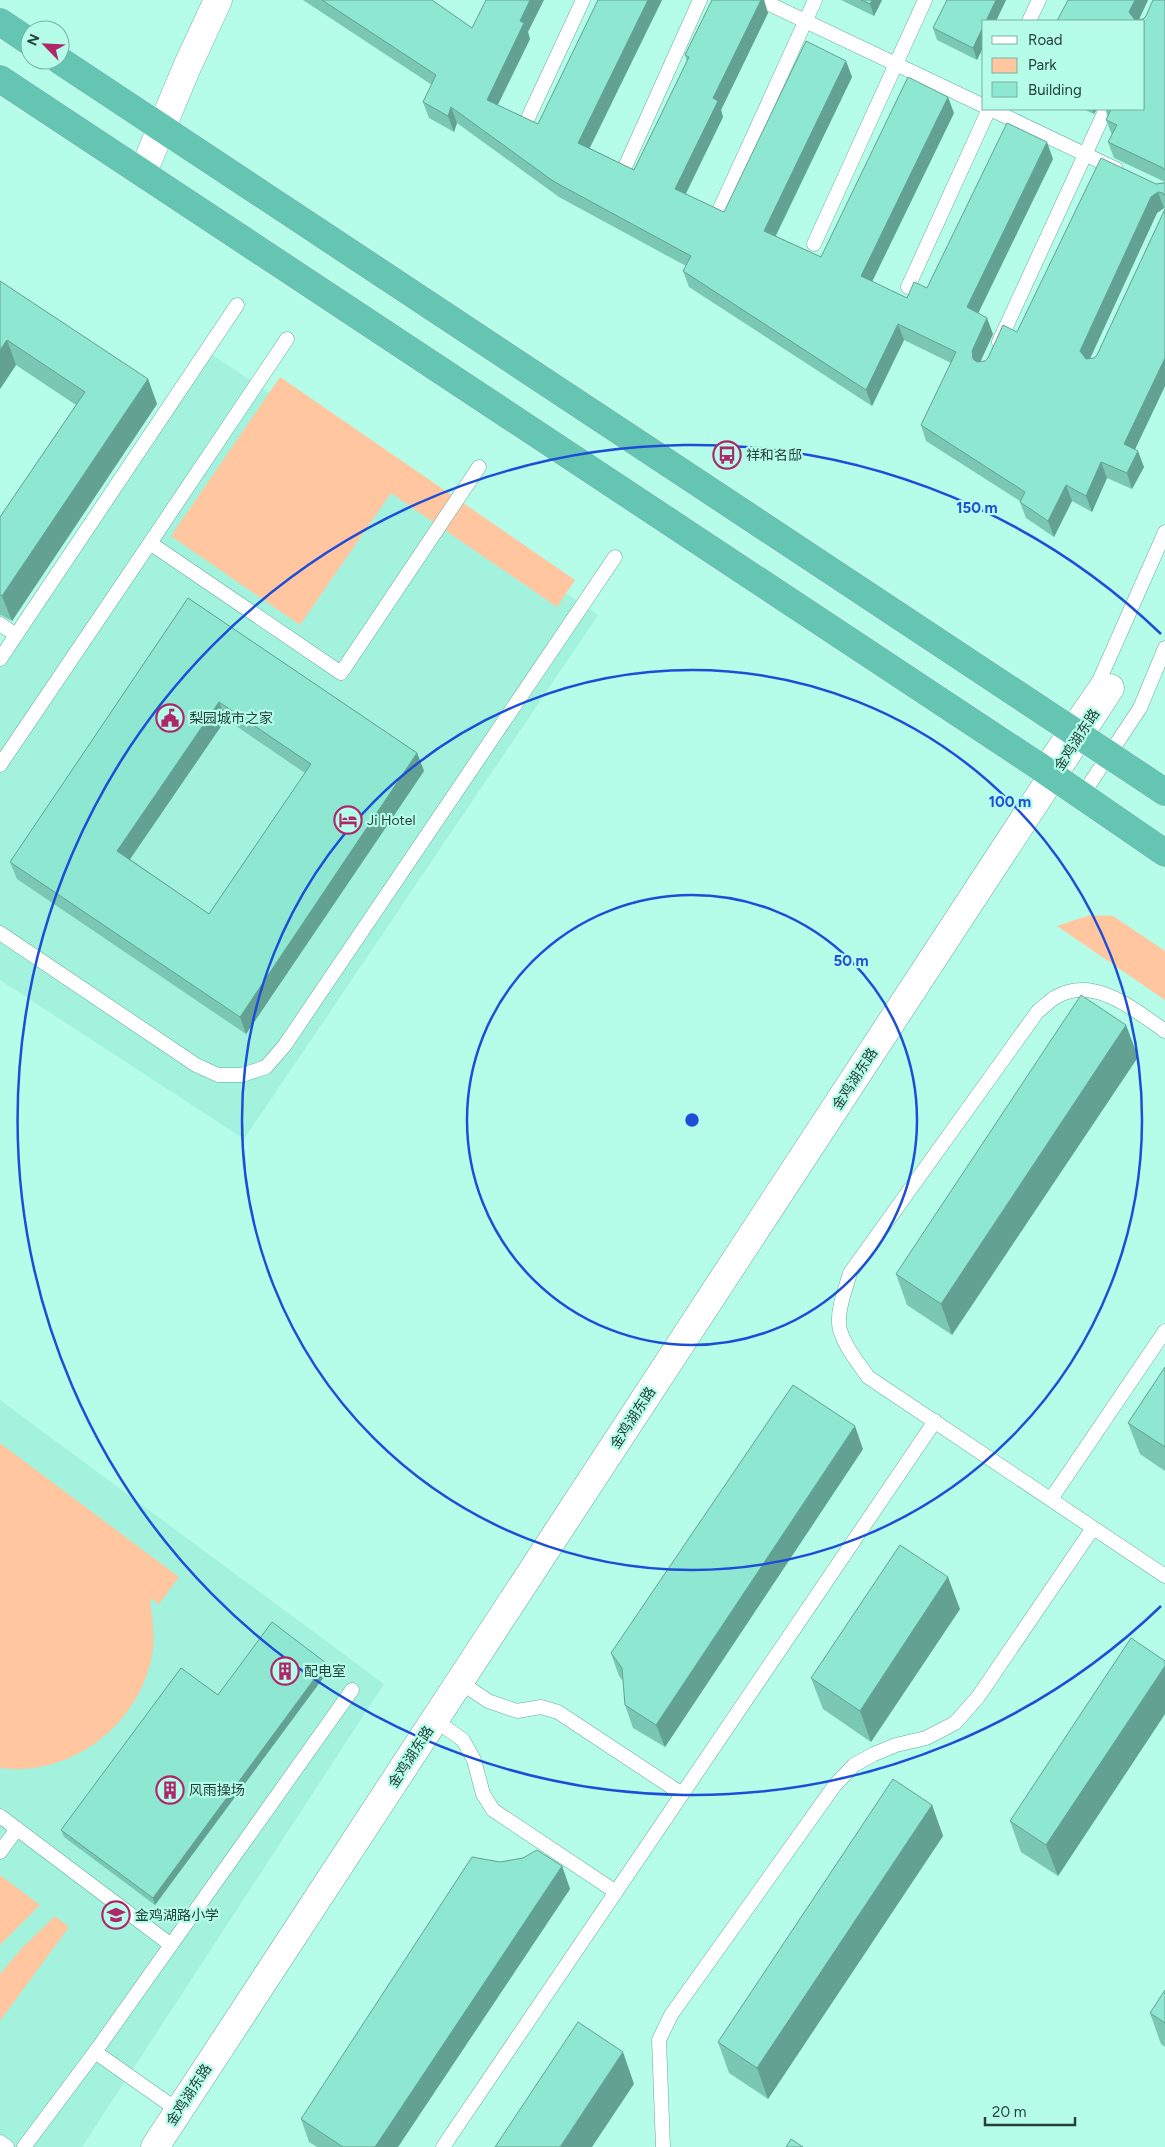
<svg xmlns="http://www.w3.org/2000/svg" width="1165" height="2147" font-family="Figtree,'Noto Sans SC',sans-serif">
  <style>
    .built { fill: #a2f2dd }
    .green { fill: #ffc6a0 }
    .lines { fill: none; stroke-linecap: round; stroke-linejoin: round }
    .service-casing { stroke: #67ab9a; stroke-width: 15 }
    .minor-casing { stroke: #67ab9a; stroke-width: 29 }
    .tertiary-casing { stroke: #67ab9a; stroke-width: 29 }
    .trunk-casing { stroke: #fff; stroke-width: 29 }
    .service { stroke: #fff; stroke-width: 14 }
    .minor { stroke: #fff; stroke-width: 28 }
    .tertiary { stroke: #fff; stroke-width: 28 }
    .trunk { stroke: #64c6b2; stroke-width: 28 }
    .wall { fill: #7ac7b4; fill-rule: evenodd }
    .shaded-wall { fill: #63a292 }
    .building { fill: #8ee7d1; stroke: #63a292; fill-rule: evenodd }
    .ring { fill: none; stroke: #1d4ed8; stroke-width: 2.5 }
    .labels { text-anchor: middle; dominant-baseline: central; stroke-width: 4.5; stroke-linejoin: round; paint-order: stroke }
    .poi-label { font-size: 14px; fill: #24413a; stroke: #b5fce9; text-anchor: start }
    .street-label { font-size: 14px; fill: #24413a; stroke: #b5fce9 }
    .centre { fill: #1d4ed8; stroke: #b5fce9; stroke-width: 2.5 }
    .ring-label { font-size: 15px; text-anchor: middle; font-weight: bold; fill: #1d4ed8; stroke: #b5fce9; stroke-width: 4.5; stroke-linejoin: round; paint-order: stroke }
  </style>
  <rect width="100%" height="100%" fill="#b5fce9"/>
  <!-- built -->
  <g class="built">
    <path d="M208 352 598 615 244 1139 0 980V667Z"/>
    <path d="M0 1400 384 1684 82 2147H0Z"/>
  </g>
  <!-- green -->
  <g class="green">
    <path d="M280 377 575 580 557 607 391 493 300 625 171 536Z"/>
    <path d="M1090 915 1113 916 1165 951V1000L1057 926Z"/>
    <path d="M0 1443 179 1577 159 1604 150 1598C151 1614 155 1632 153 1648 144 1721 73 1778 0 1768Z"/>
    <path d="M0 1875 40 1905 0 1945Z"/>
    <path d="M55 1916 69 1927 0 2021V1974L22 1948Z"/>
  </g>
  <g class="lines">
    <!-- service casing -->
    <g class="service-casing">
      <g id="service">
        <path d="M761 0 984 106"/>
        <path d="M1029 21 1039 0"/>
        <path d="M990 109 1116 169"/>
        <path d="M529 116 583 0"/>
        <path d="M625 167 700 0"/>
        <path d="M719 211 815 0"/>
        <path d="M814 244 925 0"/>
        <path d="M908 287 989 109"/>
        <path d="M999 342 1106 109"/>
        <path d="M150 543 287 339"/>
        <path d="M0 624 16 635"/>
        <path d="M0 659 237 305"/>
        <path d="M0 765 150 543 341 673 479 467"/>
        <path d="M1040 767 1099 681 1165 532"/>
        <path d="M1081 797 1140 708 1165 648"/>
        <path d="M0 933 196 1065 218 1075H242L266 1067 285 1045 615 557"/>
        <path d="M1165 1031C1135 1010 1094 975 1056 997 1050 1000 1044 1007 1038 1011L850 1273C846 1288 838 1306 839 1323 839 1339 859 1364 868 1377L1165 1576"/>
        <path d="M1051 1499 1165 1331"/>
        <path d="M460 1682 488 1701 517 1711 541 1707 558 1712 682 1794"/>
        <path d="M435 1720 463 1740 474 1760 483 1794 493 1810 616 1892"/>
        <path d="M0 1816 171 1945"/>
        <path d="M0 1852 17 1829"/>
        <path d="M95 2052 179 2111"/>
        <path d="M0 2142 7 2147"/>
        <path d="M24 2147 95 2052 352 1690"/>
        <path d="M443 2147 935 1421"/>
        <path d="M663 2147 659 2040 671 2015 835 1785 854 1765 874 1754 896 1745 926 1738 955 1723 978 1697 1093 1528"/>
      </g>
    </g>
    <!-- minor casing -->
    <g class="minor-casing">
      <path id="minor" d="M143 172 187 67 218 0"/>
    </g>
    <!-- tertiary casing -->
    <g class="tertiary-casing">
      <path id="tertiary" d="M155 2147 1110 688"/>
    </g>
    <!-- trunk casing -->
    <g class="trunk-casing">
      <g id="trunk">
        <path d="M0 22 30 42"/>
        <path d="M59 60 1165 792"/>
        <path d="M0 79 1040 767 1165 853"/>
      </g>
    </g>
    <!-- service -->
    <use href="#service" class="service"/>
    <!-- minor -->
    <use href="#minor" class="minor"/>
    <!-- tertiary -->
    <use href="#tertiary" class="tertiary"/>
    <!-- trunk -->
    <use href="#trunk" class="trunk"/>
  </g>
  <!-- wall -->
  <g class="wall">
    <path d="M303 0H432L472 28 528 32 530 39 498 105 538 124 598 0H662L590 148 634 170 687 62 685 55 712 0H764L768 13 721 110 723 117 686 194 724 212 846 61 852 77 776 236 821 257 954 113 872 282 907 298 927 288 1053 159 978 313 993 334 980 362 985 361 1017 332 1156 184 1164 183 1165 182 1114 158 1108 142 1112 135 1106 120 1108 117 1105 109H1144L1068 0H1148L1139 20 1143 19 1165 0V209L1164 208 1157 213 1090 359 1094 358 1097 355 1165 209V386L1135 449 1144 467 1132 489 1107 478 1092 512 1072 501 1054 537 1026 518 1020 502V501L926 441 921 425 951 363 904 340 872 406 689 287 683 271 686 266 559 197 457 123 454 132 429 118 423 102 432 85Z"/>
    <path d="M841 0H882L874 16Z"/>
    <path d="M1006 0 996 21H984L977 60 937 40 933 28Z"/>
    <path d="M1083 109H1097L1094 114Z"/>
    <path d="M0 281 148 379 157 404 12 621 1 615 0 616V517L76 405 16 365 0 389Z"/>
    <path d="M188 598 417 753 424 771 246 1034 17 879 10 862ZM226 719 305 773 209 914 130 859Z"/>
    <path d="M1126 1025 1138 1057 952 1335 907 1305 896 1274Z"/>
    <path d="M1165 1367V1471L1140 1454 1128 1423Z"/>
    <path d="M863 1449 665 1747 633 1728 625 1705 623 1681 619 1676 611 1653Z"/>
    <path d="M960 1609 871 1742 823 1709 811 1678Z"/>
    <path d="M1165 1661V1714L1058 1876 1021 1852 1010 1821Z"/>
    <path d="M326 1663 329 1670 155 1905 64 1837 61 1830 218 1695Z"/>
    <path d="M932 1805 943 1836 768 2099 729 2073 718 2042Z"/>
    <path d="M500 1862 562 1866 570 1889 398 2147H317L309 2142 301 2119Z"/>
    <path d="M1165 1990V2047L1161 2044 1150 2013Z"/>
  </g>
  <!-- shaded-wall -->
  <g class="shaded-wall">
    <path d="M530 0H544L528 32 530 39 492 116 487 100 520 21Z"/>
    <path d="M648 0H662L584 159 578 143Z"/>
    <path d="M761 0H764L768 13 721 110 723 117 680 205 675 189 713 98Z"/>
    <path d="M872 0H882L874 16 870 4Z"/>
    <path d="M996 0H1006L996 21H986Z"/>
    <path d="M1135 0H1148L1138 21H1133L1129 12Z"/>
    <path d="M984 25V46L977 60 973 48Z"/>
    <path d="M846 61 852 77 770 247 764 231Z"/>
    <path d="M948 97 954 113 867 292 861 276Z"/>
    <path d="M451 107 457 123 454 132 448 116Z"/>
    <path d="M1092 109H1097L1094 114Z"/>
    <path d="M1047 142 1053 159 973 324 967 307Z"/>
    <path d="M1158 192 1164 208 1157 213 1086 367 1080 351 1151 197Z"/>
    <path d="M987 318 993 334 978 367 973 359 972 351Z"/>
    <path d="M898 324 904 340 872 406 866 390Z"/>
    <path d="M7 340 16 365 0 389V350Z"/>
    <path d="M1165 358V386L1130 460 1124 444Z"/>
    <path d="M148 379 157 404 12 621 2 596Z"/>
    <path d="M1138 451 1144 467 1132 489 1127 473Z"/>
    <path d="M1101 462 1107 478 1092 512 1086 496Z"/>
    <path d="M1066 485 1072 501 1054 537 1048 521Z"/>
    <path d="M219 702 226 719 124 868 117 851Z"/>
    <path d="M417 753 424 771 246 1034 240 1017Z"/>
    <path d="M1126 1025 1138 1057 952 1335 941 1304Z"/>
    <path d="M855 1426 863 1449 665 1747 656 1725Z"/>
    <path d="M948 1577 960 1609 871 1742 860 1711Z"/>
    <path d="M326 1663 329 1670 155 1905 153 1898Z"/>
    <path d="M1165 1666V1714L1058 1876 1046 1845Z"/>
    <path d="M932 1805 943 1836 768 2099 757 2068Z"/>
    <path d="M562 1866 570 1889 398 2147H375Z"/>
    <path d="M623 2052 634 2084 592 2147H560Z"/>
  </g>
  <!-- building -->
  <g class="building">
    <path d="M322 0H432L472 28 486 0H530L520 21 524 23 487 100 538 124 598 0H648L578 143 634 170 689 57 685 55 712 0H761L713 98 718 101 675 189 724 212 806 41 846 61 764 231 821 257 908 77 948 97 861 276 907 298 914 282 927 288 1007 123 1047 142 967 307 987 318 972 351 973 359 977 362 985 361 988 358 1003 325 1017 332 1101 158 1156 184 1164 183 1165 182V196L1163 193 1158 192 1151 197 1080 351 1086 359 1094 358 1097 355 1165 209V358L1124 444 1138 451 1127 473 1101 462 1086 496 1066 485 1048 521 1020 502 1025 492 921 425 956 352 898 324 866 390 683 271 691 256 553 181 451 107 448 116 423 102 436 75Z"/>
    <path d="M861 0H872L870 4Z"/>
    <path d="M947 0H996L986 21H984V25L973 48 933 28Z"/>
    <path d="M1068 0H1135L1129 12 1135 20 1143 19 1146 16 1153 0H1165V170L1163 168 1108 142 1117 125 1106 120 1111 109H1110H1144V21H1057Z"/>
    <path d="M0 281 148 379 2 596 0 595V517L85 392 7 340 0 350Z"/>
    <path d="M188 598 417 753 240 1017 10 862ZM219 702 311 764 209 914 117 851Z"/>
    <path d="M1081 995 1126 1025 941 1304 896 1274Z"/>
    <path d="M1165 1367V1447L1128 1423Z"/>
    <path d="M793 1385 855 1426 656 1725 625 1705 622 1668 611 1653Z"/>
    <path d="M900 1545 948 1577 860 1711 811 1678Z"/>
    <path d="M272 1622 326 1663 153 1898 61 1830 181 1668 218 1695Z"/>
    <path d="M1131 1638 1165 1661V1666L1046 1845 1010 1821Z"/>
    <path d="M893 1779 932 1805 757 2068 718 2042Z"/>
    <path d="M537 1850 562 1866 375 2147H343L301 2119 472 1857 500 1862 523 1858Z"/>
    <path d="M1165 1990V2023L1150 2013Z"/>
    <path d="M578 2022 623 2052 560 2147H495Z"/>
    <path d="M791 2139 803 2147H786Z"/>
  </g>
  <!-- distance rings -->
  <g class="ring">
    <circle cx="692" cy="1120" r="225"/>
    <circle cx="692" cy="1120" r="450"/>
    <path d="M1161 1606A675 675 0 1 1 1161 634"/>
  </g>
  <!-- icons -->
  <defs>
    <g id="bus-ring" transform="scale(1.4375)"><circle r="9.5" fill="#b5fce9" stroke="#af276a" stroke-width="1.5"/><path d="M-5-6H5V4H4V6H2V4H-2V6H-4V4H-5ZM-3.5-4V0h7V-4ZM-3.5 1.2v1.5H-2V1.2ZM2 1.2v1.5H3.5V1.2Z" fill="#af276a"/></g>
    <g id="civic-ring" transform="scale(1.4375)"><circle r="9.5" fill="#b5fce9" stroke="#af276a" stroke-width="1.5"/><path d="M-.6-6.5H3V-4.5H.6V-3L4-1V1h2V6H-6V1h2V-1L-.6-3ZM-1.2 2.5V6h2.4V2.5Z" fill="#af276a"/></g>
    <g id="hotel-ring" transform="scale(1.4375)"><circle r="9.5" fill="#b5fce9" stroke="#af276a" stroke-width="1.5"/><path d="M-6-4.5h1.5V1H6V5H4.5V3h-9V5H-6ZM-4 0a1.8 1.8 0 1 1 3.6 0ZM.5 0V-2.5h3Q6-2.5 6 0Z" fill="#af276a"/></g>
    <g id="building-ring" transform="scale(1.4375)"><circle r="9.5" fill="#b5fce9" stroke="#af276a" stroke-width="1.5"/><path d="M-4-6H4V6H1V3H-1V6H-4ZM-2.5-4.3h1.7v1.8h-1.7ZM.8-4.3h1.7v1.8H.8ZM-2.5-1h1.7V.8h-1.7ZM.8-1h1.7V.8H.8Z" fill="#af276a"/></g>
    <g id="school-ring" transform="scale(1.4375)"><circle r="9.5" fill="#b5fce9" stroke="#af276a" stroke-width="1.5"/><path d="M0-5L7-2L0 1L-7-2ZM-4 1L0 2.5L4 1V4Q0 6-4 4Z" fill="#af276a"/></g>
  </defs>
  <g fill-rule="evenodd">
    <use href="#bus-ring" x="727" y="455"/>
    <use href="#civic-ring" x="170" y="718"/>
    <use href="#hotel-ring" x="348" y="820"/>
    <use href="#building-ring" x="285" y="1671"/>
    <use href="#building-ring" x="170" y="1790"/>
    <use href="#school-ring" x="116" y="1915"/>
  </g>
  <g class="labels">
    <!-- poi labels -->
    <g class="poi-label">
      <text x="746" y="455">祥和名邸</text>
      <text x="189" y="718">梨园城市之家</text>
      <text x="367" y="820">Ji Hotel</text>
      <text x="304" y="1671">配电室</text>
      <text x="189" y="1790">风雨操场</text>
      <text x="135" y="1915">金鸡湖路小学</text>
    </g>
    <!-- street labels -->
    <g class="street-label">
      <text transform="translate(1077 740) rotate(-57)">金鸡湖东路</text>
      <text transform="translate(855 1079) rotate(-57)">金鸡湖东路</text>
      <text transform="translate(633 1418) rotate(-57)">金鸡湖东路</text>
      <text transform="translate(411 1757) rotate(-57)">金鸡湖东路</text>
      <text transform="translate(189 2095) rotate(-57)">金鸡湖东路</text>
    </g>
  </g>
  <circle cx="692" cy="1120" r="8" class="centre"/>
  <g class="ring-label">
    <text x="977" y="513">150 m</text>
    <text x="1010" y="807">100 m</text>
    <text x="851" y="966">50 m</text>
  </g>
  <!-- legend -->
  <rect x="982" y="20" width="162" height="90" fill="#b5fce9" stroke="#7bb1a3"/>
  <rect x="992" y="36" width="25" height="8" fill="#ffffff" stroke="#7bb1a3"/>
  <text x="1028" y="45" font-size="15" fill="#24413a">Road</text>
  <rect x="992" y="58" width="25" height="15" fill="#ffc6a0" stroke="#7bb1a3"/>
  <text x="1028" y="70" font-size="15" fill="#24413a">Park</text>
  <rect x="992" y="82" width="25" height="15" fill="#8ee7d1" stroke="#7bb1a3"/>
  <text x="1028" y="95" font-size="15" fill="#24413a">Building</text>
  <!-- north arrow -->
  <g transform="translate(45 45) rotate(294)"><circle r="24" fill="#b5fce9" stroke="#7bb1a3"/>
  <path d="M0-4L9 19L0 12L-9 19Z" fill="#af276a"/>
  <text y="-8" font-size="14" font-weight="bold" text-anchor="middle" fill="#24413a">N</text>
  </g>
  <!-- scale -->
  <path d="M985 2117v8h90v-8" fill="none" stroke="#24413a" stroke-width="2.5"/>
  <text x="992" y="2117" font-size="15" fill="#24413a" stroke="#b5fce9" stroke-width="4" paint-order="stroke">20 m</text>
</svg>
